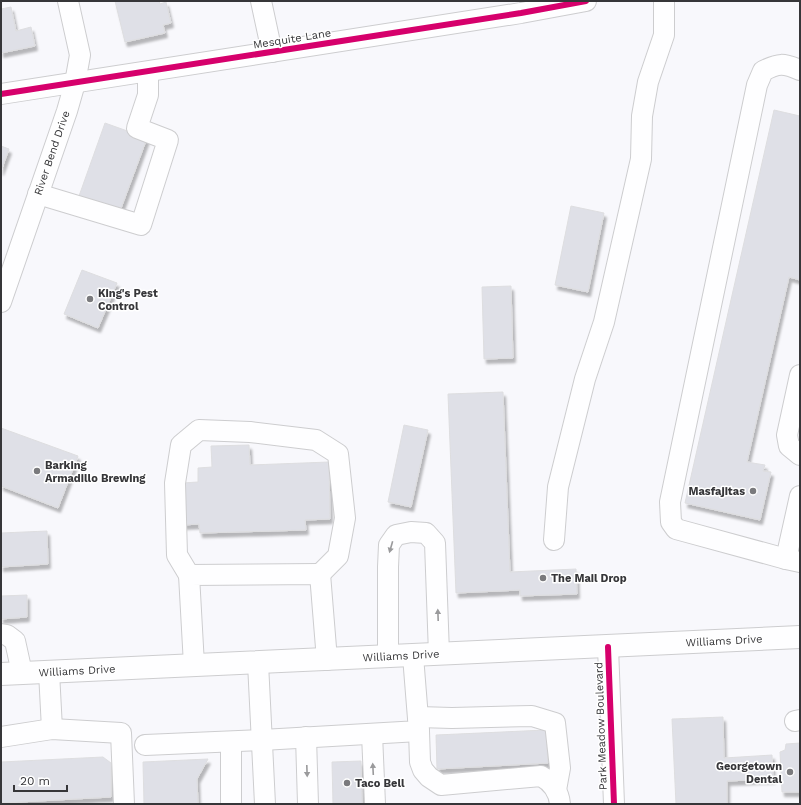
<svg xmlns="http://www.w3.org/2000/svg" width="801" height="805" font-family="'Work Sans',sans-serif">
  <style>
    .building { fill: #dfe0e7; stroke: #dedee0; filter: url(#shadow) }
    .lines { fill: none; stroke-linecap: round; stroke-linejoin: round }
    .minor-casing { stroke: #cdcdcf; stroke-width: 22 }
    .major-casing { stroke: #cdcdcf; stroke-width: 24 }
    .minor { stroke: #fefeff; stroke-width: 20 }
    .major { stroke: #fefeff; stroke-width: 22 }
    .cycleway-casing { stroke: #fff; stroke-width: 8 }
    .cycleway { stroke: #d6006c; stroke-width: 6 }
    .oneway { fill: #9a9a9c }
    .poi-dot { fill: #7a7a7d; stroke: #fff; stroke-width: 1.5 }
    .labels { text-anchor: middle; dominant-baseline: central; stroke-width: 3; stroke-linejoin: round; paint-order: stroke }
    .street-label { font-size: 11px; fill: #363639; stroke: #fff }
    .poi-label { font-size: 11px; font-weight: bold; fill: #363639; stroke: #fff; text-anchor: start }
  </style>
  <defs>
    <filter id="shadow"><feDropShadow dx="2.5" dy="4.5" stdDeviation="1" flood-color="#0004"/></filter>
  </defs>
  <rect width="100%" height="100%" fill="#f8f8fc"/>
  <!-- building -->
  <g class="building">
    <path d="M115 1H159L160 4 166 2 171 23 163 25 165 33 125 42Z"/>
    <path d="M11 7 16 31 31 27 35 46 1 53V9Z"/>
    <path d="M774 110 800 116V280L789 277 747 462 765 465 763 471 771 472 760 520 685 503Z"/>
    <path d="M105 123 147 138 120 211 79 196Z"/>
    <path d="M1 146 9 149 1 171Z"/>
    <path d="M571 206 604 213 588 292 555 285Z"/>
    <path d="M82 270 117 283 98 328 64 314Z"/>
    <path d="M511 286 513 358 484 359 482 287Z"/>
    <path d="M503 392 510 572 576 569 577 594 520 596V590L456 593 448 394Z"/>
    <path d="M404 425 428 430 411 507 388 502Z"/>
    <path d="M1 428 78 456 58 508 1 486Z"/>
    <path d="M249 445 250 465 329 462 330 519 305 520 306 530 200 533 199 524 183 525 182 483 198 482V468L212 467 211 446Z"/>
    <path d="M47 531 48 564 1 567V533Z"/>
    <path d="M27 595V617L1 619V596Z"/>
    <path d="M723 717 724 758 772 755 773 779 727 781V804H676L672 719Z"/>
    <path d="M546 730 548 763 437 769 436 735Z"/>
    <path d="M800 743V792H782L780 752 785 750 786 744Z"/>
    <path d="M103 757 111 763V797L1 803V762Z"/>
    <path d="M208 759 197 779 198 804H144L143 762Z"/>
    <path d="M361 761 362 804H333L332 762Z"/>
  </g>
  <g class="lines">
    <!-- minor casing -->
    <g class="minor-casing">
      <g id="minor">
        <path d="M261 1 272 52"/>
        <path d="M1 94 521 13 586 1"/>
        <path d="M38 194 141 225 168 140 137 128 148 95V72"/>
        <path d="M1 302 67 111 75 83 80 55 68 1"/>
        <path d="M800 375 787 435 789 446 800 455"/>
        <path d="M800 496 786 559 800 562"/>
        <path d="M554 540 558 487 585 379 604 322 641 159 642 116 648 82 664 35V1"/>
        <path d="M786 559 676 529 671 522 670 502 757 85 763 71C779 63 783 63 800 70"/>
        <path d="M189 575 177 555 175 483 181 445 199 430 250 432 316 440 338 454 345 518 338 556 320 574"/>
        <path d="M1 634 7 635 15 641 22 673"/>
        <path d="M608 647 614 804"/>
        <path d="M388 657V567L389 545 396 535 411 532 426 533 435 543 439 654"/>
        <path d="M258 663 265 804"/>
        <path d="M194 665 189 575 320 574 327 660"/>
        <path d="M49 672 52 729"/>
        <path d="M418 717 452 718 532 716 555 723 560 768 556 790"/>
        <path d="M795 721 800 720"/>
        <path d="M419 731 420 762 423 770 429 777 441 785 541 776C552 782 559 792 560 804"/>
        <path d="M372 734 375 804"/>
        <path d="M1 737 52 729 121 733 124 804"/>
        <path d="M306 737 308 804"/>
        <path d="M145 745 262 740 419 731 413 656"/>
        <path d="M231 804V742"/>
      </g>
    </g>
    <!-- major casing -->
    <g class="major-casing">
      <path id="major" d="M1 674 800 637"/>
    </g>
    <!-- minor -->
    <use href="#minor" class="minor"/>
    <!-- major -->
    <use href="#major" class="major"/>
    <!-- cycleway casing -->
    <g class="cycleway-casing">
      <g id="cycleway">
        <path d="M1 94 521 13 586 1"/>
        <path d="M608 647 614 804"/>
      </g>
    </g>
    <!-- cycleway -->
    <use href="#cycleway" class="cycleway"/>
  </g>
  <!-- one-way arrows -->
  <defs><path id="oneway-solid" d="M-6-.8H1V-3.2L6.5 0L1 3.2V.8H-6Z"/></defs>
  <g class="oneway">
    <use href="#oneway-solid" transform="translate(391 547) rotate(106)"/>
    <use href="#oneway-solid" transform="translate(438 615) rotate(-92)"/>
    <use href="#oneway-solid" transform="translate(373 769) rotate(-93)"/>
    <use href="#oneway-solid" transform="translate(307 771) rotate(88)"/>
  </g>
  <!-- markers -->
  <g class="poi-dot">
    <circle cx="90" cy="299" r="4"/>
    <circle cx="37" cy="471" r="4"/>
    <circle cx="753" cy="491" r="4"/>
    <circle cx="543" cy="578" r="4"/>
    <circle cx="790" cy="772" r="4"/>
    <circle cx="347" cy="783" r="4"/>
  </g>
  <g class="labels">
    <!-- street labels -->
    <g class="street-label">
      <text transform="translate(292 39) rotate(-9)">Mesquite Lane</text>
      <text transform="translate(52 153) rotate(-71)">River Bend Drive</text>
      <text transform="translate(724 641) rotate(-3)">Williams Drive</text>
      <text transform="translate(401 656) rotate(-3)">Williams Drive</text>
      <text transform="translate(77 671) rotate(-3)">Williams Drive</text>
      <text transform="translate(601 726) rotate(-92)">Park Meadow Boulevard</text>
    </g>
    <!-- poi labels -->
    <g class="poi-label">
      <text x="98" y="293">King's Pest<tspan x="98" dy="13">Control</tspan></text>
      <text x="45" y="465">Barking<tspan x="45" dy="13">Armadillo Brewing</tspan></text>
      <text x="745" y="491" text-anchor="end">Masfajitas</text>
      <text x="551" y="578">The Mail Drop</text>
      <text x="782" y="766" text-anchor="end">Georgetown<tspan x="782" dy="13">Dental</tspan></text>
      <text x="355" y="783">Taco Bell</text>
    </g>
  </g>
  <!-- border -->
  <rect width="801" height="805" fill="none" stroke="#363639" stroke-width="4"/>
  <!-- scale -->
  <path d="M14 785v6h53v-6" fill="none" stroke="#363639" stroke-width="2"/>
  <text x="20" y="785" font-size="12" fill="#363639" stroke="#ffffff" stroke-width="3" paint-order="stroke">20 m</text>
</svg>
